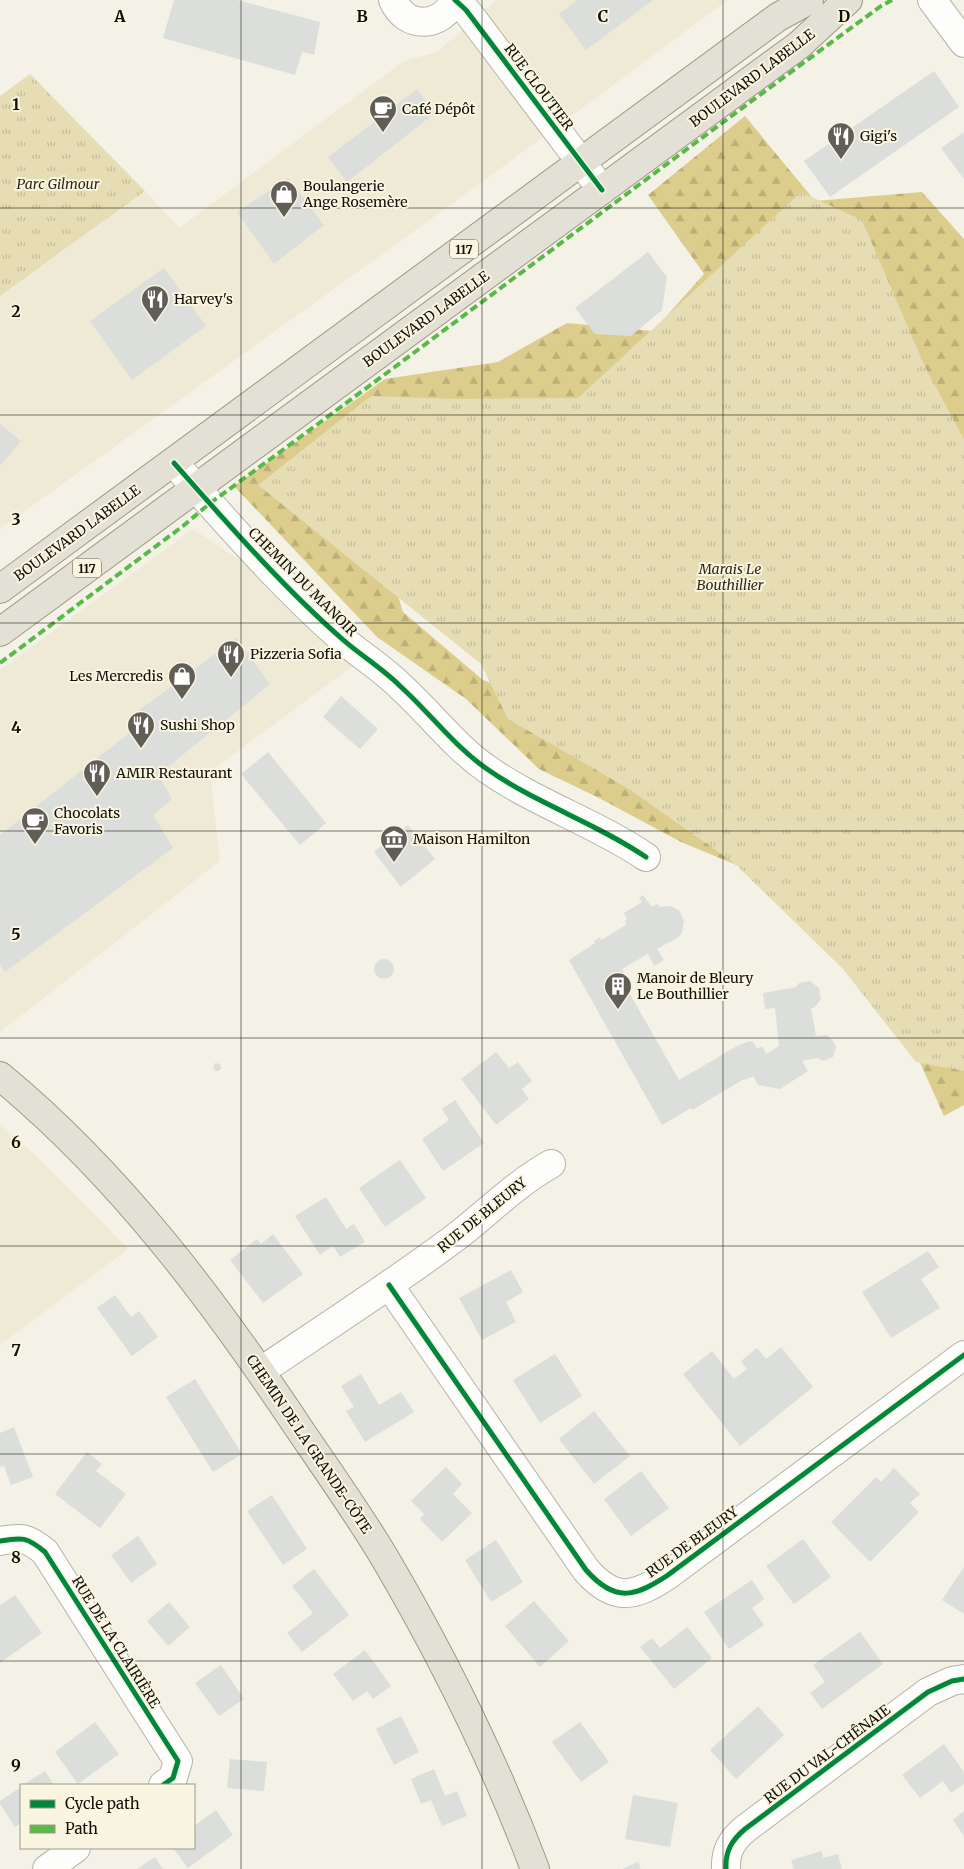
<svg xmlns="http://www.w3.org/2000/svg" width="964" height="1869" font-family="Merriweather,serif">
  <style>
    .built { fill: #eeead6 }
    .forest { fill: url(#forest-firs) }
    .park { fill: url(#park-tufts) }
    .building { fill: #dbdedb }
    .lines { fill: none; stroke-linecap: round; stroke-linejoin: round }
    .minor-casing { stroke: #b5b3aa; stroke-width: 30 }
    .major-casing { stroke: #9d9984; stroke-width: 30 }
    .minor { stroke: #fdfdfb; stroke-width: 28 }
    .major { stroke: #e3e1d6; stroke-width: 28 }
    .quiet { stroke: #58b947; stroke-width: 4; stroke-dasharray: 8 4; stroke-linecap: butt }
    .cycleway-casing { stroke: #faf5e1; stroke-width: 8 }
    .cycleway { stroke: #00873e; stroke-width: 5 }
    .grid { fill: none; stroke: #100f08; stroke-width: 1; stroke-opacity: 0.55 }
    .labels { text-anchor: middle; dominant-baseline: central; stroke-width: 4; stroke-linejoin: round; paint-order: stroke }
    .shield { fill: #faf5e1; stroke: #565449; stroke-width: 1 }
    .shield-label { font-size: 12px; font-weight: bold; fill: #100f08 }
    .street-label { font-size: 14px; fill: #100f08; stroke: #faf5e1 }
    .poi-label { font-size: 14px; fill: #100f08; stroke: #faf5e1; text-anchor: start }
    .park-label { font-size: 14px; font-style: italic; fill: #2e2916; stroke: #faf5e1 }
    .grid-label { font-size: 16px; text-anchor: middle; font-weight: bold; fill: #100f08; stroke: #faf5e1; stroke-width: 4; stroke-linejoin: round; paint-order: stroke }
  </style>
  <defs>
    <pattern id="forest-firs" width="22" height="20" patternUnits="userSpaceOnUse" patternTransform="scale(1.25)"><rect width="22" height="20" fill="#dccd8d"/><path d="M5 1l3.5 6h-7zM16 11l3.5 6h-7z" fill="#bcaf78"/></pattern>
    <pattern id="park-tufts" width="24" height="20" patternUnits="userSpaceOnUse" patternTransform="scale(1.25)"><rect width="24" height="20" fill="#e7ddb4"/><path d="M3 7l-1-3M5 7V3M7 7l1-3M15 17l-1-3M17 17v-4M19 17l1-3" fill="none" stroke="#c5bc99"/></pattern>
  </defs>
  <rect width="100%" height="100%" fill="#f4f2e7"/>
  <!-- built -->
  <g class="built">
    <path d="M496 0H728L470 191 0 529V296L145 191 179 228 404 61 437 52Z"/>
    <path d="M193 529 255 570 354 665 210 772 220 861 0 1032V670Z"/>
    <path d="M0 1125 33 1153 128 1249 0 1345Z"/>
  </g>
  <!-- forest -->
  <path class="forest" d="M745 116 815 201 922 192 964 239V611L372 511 403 612 483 680 625 735 964 980V1105L944 1116 884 982 763 876 681 842 599 798 539 769 466 699 377 637 234 486 385 379 498 362 567 323 653 331 704 274 648 195Z"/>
  <!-- park -->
  <g class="park">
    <path d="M30 74 145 191 0 296V96Z"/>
    <path d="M801 192 862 220 925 367 964 439V1071L916 1062 843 969 734 863 629 789 508 719 481 664 258 485 371 396 457 399 578 398Z"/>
  </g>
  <!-- building -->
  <g class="building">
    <path d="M174 0H237L320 22 314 55 302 52 295 75 163 38Z"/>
    <path d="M578 0H653L586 50 559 14Z"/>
    <path d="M934 71 959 107 830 197 804 161Z"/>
    <path d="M417 89 435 113 347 182 328 157Z"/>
    <path d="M964 132V179L941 148Z"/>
    <path d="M288 178 324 225 274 264 237 212Z"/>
    <path d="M648 252 667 277 662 310 631 336 595 334 575 308Z"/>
    <path d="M164 268 206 326 132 380 90 321Z"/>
    <path d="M0 424 21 441 0 466Z"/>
    <path d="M236 638 270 684 158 775 172 799 153 815 173 848 5 972 0 965V835L128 734 130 717Z"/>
    <path d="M341 696 378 729 360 749 323 717Z"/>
    <path d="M268 752 326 823 300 845 241 774Z"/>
    <path d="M408 825 435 859 401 887 374 852Z"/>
    <path d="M643 895 652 907 657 904 660 907 670 906 679 910 684 921 682 933 679 937 657 949 664 960 654 966 648 954 622 969 624 973 619 975 679 1080 737 1046 750 1041 754 1043 757 1049 762 1046 766 1054 779 1046 775 1008 765 1009 763 993 796 987 799 983 810 981 819 988 821 999 814 1008H811L816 1036 827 1035 834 1042 836 1047 833 1057 824 1061 817 1058 802 1061 808 1071 780 1089 758 1085 753 1076 745 1080 744 1079 692 1110 691 1108 662 1125 569 960 595 943 594 941 600 937 601 940 626 925 625 921 627 919 624 913 642 902 639 898Z"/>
    <circle cx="384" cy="969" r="10"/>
    <path d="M496 1052 509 1068 518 1062 532 1081 522 1089 529 1099 496 1125 461 1079Z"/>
    <path d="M215 1063 220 1064 221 1068 219 1071H215L213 1067Z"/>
    <path d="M455 1100 484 1143 443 1171 422 1139 449 1120 442 1109Z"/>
    <path d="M400 1160 426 1198 385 1227 359 1188Z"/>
    <path d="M326 1197 346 1229 354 1224 365 1242 340 1257 333 1246 320 1255 295 1216Z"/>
    <path d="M273 1234 303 1274 263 1303 230 1260 257 1239 261 1244Z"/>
    <path d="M928 1251 939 1267 921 1279 940 1308 891 1338 862 1292Z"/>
    <path d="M511 1270 523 1292 506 1302 516 1322 482 1340 459 1298Z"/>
    <path d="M115 1295 131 1317 139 1311 158 1337 132 1356 97 1308Z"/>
    <path d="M781 1347 813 1387 740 1446 683 1374 712 1351 734 1379 747 1369 741 1361 757 1348 766 1359Z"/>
    <path d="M555 1354 582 1396 540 1423 513 1380Z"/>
    <path d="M361 1374 379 1405 401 1392 414 1412 365 1442 346 1411 354 1407 341 1386Z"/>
    <path d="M195 1379 242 1454 213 1472 166 1397Z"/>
    <path d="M594 1411 630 1456 594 1484 559 1439Z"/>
    <path d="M14 1427 33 1477 11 1485 4 1466 0 1467V1433Z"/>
    <path d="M87 1452 102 1464 96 1471 126 1494 100 1528 55 1494Z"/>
    <path d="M446 1467 462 1484 453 1494 472 1513 442 1542 420 1519 424 1514 411 1501Z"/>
    <path d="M894 1468 920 1494 910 1503 919 1512 870 1562 831 1522 876 1477 881 1482Z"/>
    <path d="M641 1471 669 1508 631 1536 604 1499Z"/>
    <path d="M272 1495 307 1549 283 1565 247 1511Z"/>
    <path d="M138 1536 157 1564 131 1583 111 1555Z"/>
    <path d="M803 1539 831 1577 794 1604 766 1566Z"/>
    <path d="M496 1540 523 1582 491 1602 465 1560Z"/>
    <path d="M964 1567V1614L942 1600Z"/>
    <path d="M314 1569 349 1615 302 1652 287 1633 313 1613 292 1586Z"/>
    <path d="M752 1580 764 1599 752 1608 764 1625 729 1649 704 1612Z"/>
    <path d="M15 1595 42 1633 0 1663V1605Z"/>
    <path d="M534 1601 569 1641 540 1667 505 1626Z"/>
    <path d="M169 1602 190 1627 168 1646 147 1621Z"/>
    <path d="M687 1627 712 1658 674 1689 640 1647 652 1638 660 1648Z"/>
    <path d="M860 1632 883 1664 822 1709 810 1693 825 1682 813 1665Z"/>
    <path d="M365 1650 391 1686 373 1699 367 1691 353 1701 333 1674Z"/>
    <path d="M221 1665 244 1699 219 1716 195 1683Z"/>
    <path d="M758 1706 784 1735 736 1779 710 1750Z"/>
    <path d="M401 1716 419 1752 394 1765 376 1729Z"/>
    <path d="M95 1722 119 1754 78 1784 55 1752Z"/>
    <path d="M580 1722 609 1762 581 1782 552 1742Z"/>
    <path d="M944 1744 964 1772V1784L951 1793 943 1781 920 1798 902 1775Z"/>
    <path d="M230 1759 267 1762 264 1791 227 1788Z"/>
    <path d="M434 1769 445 1796 457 1791 467 1816 442 1826 431 1800 421 1804 411 1779Z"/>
    <path d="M45 1771 54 1785H23Z"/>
    <path d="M21 1787V1823L15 1827 0 1804V1801Z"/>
    <path d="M633 1795 678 1803 670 1847 625 1839Z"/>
    <path d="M216 1810 233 1835 188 1868 173 1848H194V1826Z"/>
    <path d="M964 1811V1836L953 1820Z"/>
    <path d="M822 1851 823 1858 838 1854 842 1869H794L791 1860Z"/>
    <path d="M155 1857 163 1869H137Z"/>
    <path d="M638 1862 641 1869H622Z"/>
  </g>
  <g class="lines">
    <!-- minor casing -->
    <g class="minor-casing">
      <g id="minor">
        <path d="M393 0C406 30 441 28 455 0"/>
        <path d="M455 0 466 10 602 190"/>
        <path d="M932 0 964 43"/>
        <path d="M174 463C227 523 281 585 341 638 360 655 382 668 400 686 430 713 454 746 487 769 537 804 596 823 646 857"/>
        <path d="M389 1285 586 1570C615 1603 635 1597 668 1575L964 1355"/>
        <path d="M261 1371C325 1328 390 1286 452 1240 487 1214 512 1186 551 1164"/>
        <path d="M0 1541C22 1537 27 1537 45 1552L178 1761 173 1778 163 1785"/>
        <path d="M47 1869 76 1848"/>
        <path d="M726 1869C725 1851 732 1840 745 1829L928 1692 952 1681 964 1679"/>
      </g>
    </g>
    <!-- major casing -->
    <g class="major-casing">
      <g id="major">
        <path d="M0 589 778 17 809 0"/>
        <path d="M0 632 799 45 848 0"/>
        <path d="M0 1076C120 1175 214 1301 300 1430 328 1471 357 1512 383 1555 442 1655 494 1760 535 1869"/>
      </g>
    </g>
    <!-- minor -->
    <use href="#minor" class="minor"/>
    <!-- major -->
    <use href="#major" class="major"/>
    <!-- quiet -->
    <path class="quiet" d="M0 663 183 526 209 504C435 339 656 170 881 6L892 0"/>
    <!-- cycleway casing -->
    <g class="cycleway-casing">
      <g id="cycleway">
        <path d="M455 0 466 10 602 190"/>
        <path d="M174 463C227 523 281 585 341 638 360 655 382 668 400 686 430 713 454 746 487 769 537 804 596 823 646 857"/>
        <path d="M389 1285 586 1570C615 1603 635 1597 668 1575L964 1355"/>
        <path d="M0 1541C22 1537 27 1537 45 1552L178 1761 173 1778 163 1785"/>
        <path d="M726 1869C725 1851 732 1840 745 1829L928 1692 952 1681 964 1679"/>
      </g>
    </g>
    <!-- cycleway -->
    <use href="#cycleway" class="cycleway"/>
  </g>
  <!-- grid -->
  <path class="grid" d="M241 0V1869M482 0V1869M723 0V1869M0 208H964M0 415H964M0 623H964M0 831H964M0 1038H964M0 1246H964M0 1454H964M0 1661H964"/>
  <!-- icons -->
  <defs>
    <g id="cafe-pin" transform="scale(1.4375)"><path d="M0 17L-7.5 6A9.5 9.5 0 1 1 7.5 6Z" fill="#605e56" stroke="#faf5e1"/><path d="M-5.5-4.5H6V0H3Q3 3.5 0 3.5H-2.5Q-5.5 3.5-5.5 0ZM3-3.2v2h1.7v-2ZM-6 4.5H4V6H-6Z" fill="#fff"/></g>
    <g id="restaurant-pin" transform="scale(1.4375)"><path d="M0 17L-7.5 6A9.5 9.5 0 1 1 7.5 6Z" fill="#605e56" stroke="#faf5e1"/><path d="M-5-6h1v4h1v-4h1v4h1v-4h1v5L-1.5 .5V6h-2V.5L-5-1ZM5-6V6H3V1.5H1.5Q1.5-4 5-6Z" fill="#fff"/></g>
    <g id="shop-pin" transform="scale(1.4375)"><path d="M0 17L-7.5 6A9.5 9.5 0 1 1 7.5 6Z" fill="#605e56" stroke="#faf5e1"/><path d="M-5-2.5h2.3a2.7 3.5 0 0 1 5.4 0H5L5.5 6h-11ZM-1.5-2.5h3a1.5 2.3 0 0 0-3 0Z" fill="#fff"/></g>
    <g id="museum-pin" transform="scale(1.4375)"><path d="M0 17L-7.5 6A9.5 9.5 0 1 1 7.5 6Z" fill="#605e56" stroke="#faf5e1"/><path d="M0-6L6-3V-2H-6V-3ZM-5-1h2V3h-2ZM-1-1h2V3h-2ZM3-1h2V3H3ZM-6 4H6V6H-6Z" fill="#fff"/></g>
    <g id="building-pin" transform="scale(1.4375)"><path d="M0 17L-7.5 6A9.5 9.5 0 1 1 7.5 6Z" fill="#605e56" stroke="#faf5e1"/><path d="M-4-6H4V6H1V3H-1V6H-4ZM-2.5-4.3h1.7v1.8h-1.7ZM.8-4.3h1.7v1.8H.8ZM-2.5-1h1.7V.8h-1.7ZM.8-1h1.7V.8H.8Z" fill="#fff"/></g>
  </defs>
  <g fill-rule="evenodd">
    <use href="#cafe-pin" x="383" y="109"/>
    <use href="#restaurant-pin" x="841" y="136"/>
    <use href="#shop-pin" x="284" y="194"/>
    <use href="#restaurant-pin" x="155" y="299"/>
    <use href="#restaurant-pin" x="231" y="654"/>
    <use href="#shop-pin" x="182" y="676"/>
    <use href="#restaurant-pin" x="141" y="725"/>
    <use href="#restaurant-pin" x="97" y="773"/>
    <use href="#cafe-pin" x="35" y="821"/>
    <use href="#museum-pin" x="394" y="839"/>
    <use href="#building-pin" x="618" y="986"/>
  </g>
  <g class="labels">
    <!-- shield labels -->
    <g class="shield">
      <rect x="450" y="239.5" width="28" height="19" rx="4"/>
      <rect x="73" y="558.5" width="28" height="19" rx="4"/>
    </g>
    <g class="shield-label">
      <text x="464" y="249">117</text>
      <text x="87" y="568">117</text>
    </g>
    <!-- street labels -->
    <g class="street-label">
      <text transform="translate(752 78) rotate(-37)">BOULEVARD LABELLE</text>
      <text transform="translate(539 87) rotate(53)">RUE CLOUTIER</text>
      <text transform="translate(426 319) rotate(-36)">BOULEVARD LABELLE</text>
      <text transform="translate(77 533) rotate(-36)">BOULEVARD LABELLE</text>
      <text transform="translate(303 582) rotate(45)">CHEMIN DU MANOIR</text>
      <text transform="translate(482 1215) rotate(-39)">RUE DE BLEURY</text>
      <text transform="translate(309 1444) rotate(56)">CHEMIN DE LA GRANDE-CÔTE</text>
      <text transform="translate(692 1542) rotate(-36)">RUE DE BLEURY</text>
      <text transform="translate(116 1642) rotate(58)">RUE DE LA CLAIRIÈRE</text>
      <text transform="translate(827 1754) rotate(-37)">RUE DU VAL-CHÊNAIE</text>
    </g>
    <!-- poi labels -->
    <g class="poi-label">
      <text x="402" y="109">Café Dépôt</text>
      <text x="860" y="136">Gigi's</text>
      <text x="303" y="186">Boulangerie<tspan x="303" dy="16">Ange Rosemère</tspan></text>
      <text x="174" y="299">Harvey's</text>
      <text x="250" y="654">Pizzeria Sofia</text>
      <text x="163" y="676" text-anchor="end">Les Mercredis</text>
      <text x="160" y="725">Sushi Shop</text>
      <text x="116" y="773">AMIR Restaurant</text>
      <text x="54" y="813">Chocolats<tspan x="54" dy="16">Favoris</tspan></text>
      <text x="413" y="839">Maison Hamilton</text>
      <text x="637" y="978">Manoir de Bleury<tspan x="637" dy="16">Le Bouthillier</tspan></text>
    </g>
    <!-- park labels -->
    <g class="park-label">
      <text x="58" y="184">Parc Gilmour</text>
      <text x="730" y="569">Marais Le<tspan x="730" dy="16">Bouthillier</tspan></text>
    </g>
  </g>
  <g class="grid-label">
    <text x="120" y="22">A</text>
    <text x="362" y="22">B</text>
    <text x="603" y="22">C</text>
    <text x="844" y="22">D</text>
    <text x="16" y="110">1</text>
    <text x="16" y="317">2</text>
    <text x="16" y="525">3</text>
    <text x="16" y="733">4</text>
    <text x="16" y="940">5</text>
    <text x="16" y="1148">6</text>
    <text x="16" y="1356">7</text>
    <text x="16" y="1563">8</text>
    <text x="16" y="1771">9</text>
  </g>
  <!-- legend -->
  <rect x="20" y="1784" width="175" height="65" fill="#faf5e1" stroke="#9c998a"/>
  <rect x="30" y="1800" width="25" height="8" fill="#00873e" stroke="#9c998a"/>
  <text x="65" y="1809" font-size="15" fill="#100f08">Cycle path</text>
  <rect x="30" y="1825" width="25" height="8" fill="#58b947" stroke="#9c998a"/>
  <text x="65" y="1834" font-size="15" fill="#100f08">Path</text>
</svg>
